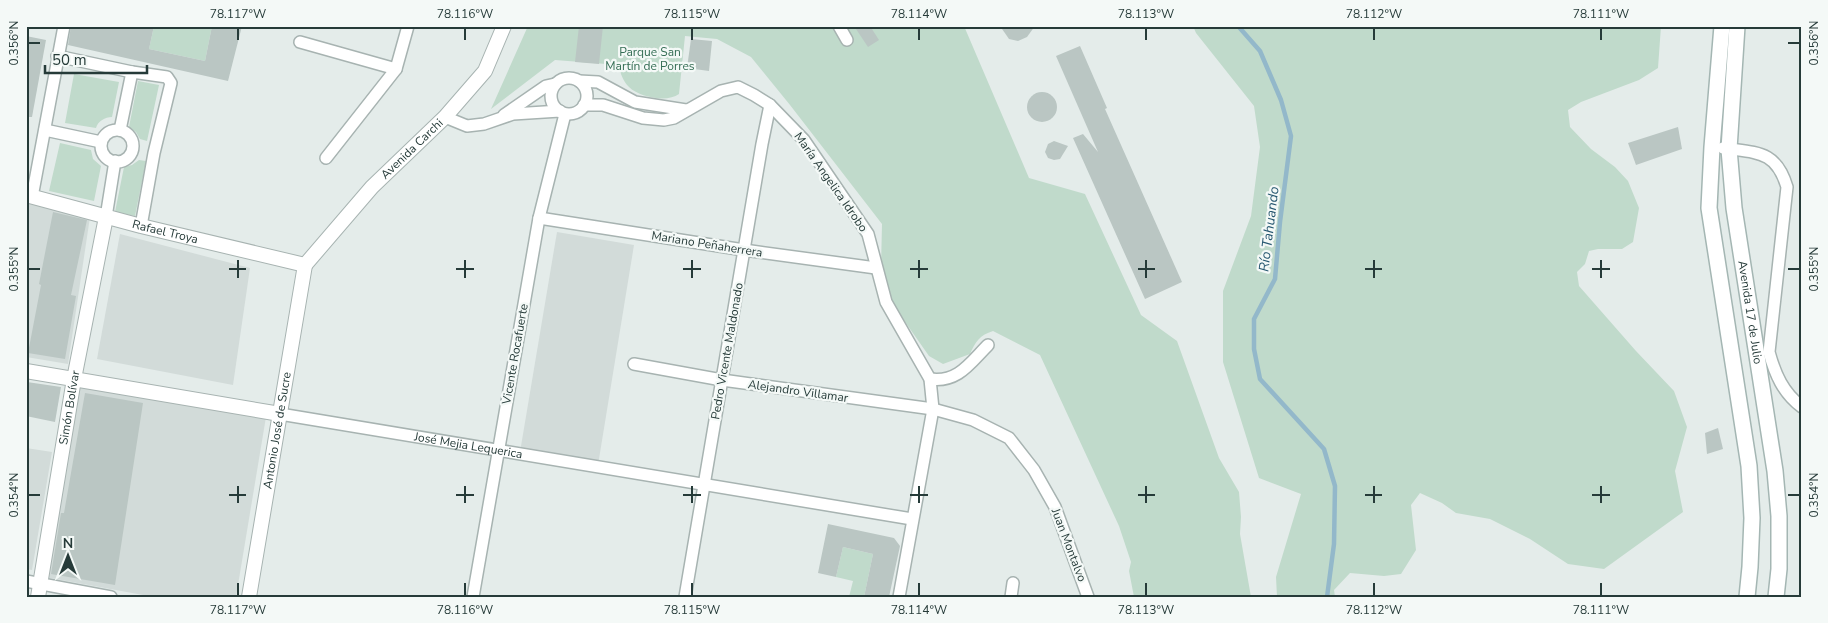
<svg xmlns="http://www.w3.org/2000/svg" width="1828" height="623" font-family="'Nunito Sans',sans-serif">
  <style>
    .built { fill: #d2dbd9 }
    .green { fill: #c0dacb }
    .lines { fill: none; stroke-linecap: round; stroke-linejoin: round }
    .stream { stroke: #93b8ca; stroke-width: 4.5 }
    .building { fill: #bac6c3 }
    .minor-casing { stroke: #a7b3b1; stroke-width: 14 }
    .tertiary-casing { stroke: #a7b3b1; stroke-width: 16 }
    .secondary-casing { stroke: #a4b6b3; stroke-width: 18 }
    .minor { stroke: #fff; stroke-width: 11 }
    .tertiary { stroke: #fff; stroke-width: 14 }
    .secondary { stroke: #fff; stroke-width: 15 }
    .ticks { fill: none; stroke: #263b39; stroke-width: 2 }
    .labels { text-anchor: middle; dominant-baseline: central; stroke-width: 4.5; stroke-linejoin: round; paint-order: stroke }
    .park-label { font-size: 12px; fill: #346d54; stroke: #f4f9f7 }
    .street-label { font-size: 12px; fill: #263b39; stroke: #f4f9f7 }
    .water-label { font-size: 14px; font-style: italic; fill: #265770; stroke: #f4f9f7 }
    .neatline { fill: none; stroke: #263b39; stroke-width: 2 }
    .ticks-label { font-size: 12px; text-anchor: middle; fill: #263b39 }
  </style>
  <rect width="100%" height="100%" fill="#e4ecea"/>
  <!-- built -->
  <g class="built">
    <path d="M26 200 90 217 68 364 26 357Z"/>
    <path d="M557 232 634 245 598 465 520 452Z"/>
    <path d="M120 234 250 268 233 385 97 359Z"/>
    <path d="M81 379 267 411 236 597H154L45 577Z"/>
    <path d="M26 448 52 452 32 570 26 569Z"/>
  </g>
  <!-- green -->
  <g class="green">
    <path d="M154 26H212L205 61 149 49Z"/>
    <path d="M528 26H964L1029 178 1085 194 1141 315 1177 341 1219 458 1239 492 1241 517 1240 534 1251 597H1134L1129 571 1131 562 1119 526 1040 355 993 331C980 335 975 342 970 354L943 364 929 356 889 299 881 267 882 224 790 105 751 57 717 39 685 36 679 94C667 103 639 97 629 87 623 81 620 73 619 65L555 60 491 109Z"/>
    <path d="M1193 26H1661L1658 68 1639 80 1581 102 1568 110 1570 127 1591 149 1615 167 1628 181 1639 208 1633 242 1622 249H1598L1589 251 1585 264 1577 272 1579 286 1636 351 1674 391 1687 427 1675 471 1683 512 1604 569 1568 564 1530 539 1490 519 1456 513 1442 503 1420 493 1411 505 1416 550 1401 574 1384 576 1350 573 1334 590 1335 597H1277L1276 577 1301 494 1259 478 1223 362V291L1251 216 1260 147 1254 106 1196 33Z"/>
    <path d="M74 74 119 82 112 117C105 117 98 121 96 128L65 123Z"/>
    <path d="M138 81 159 85 147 141 140 139 136 132 129 127Z"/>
    <path d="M60 143 91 150 93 159 101 166 94 201 49 191Z"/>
    <path d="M139 160 146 161 135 216 115 212 124 167 132 165Z"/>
    <path d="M843 547 873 554 864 597H849L853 581 836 577Z"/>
  </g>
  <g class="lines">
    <!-- stream -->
    <path class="stream" d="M1238 26 1260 51 1281 100 1291 136 1280 222 1275 279 1254 319V349L1260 379 1324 449 1335 486 1334 544 1327 597"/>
  </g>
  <!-- building -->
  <g class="building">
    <path d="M71 26H154L149 49 205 61 212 26H242L228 81 68 45Z"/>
    <path d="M579 26H603L599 64 575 62Z"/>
    <path d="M854 26H870L879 40 868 47Z"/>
    <path d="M1000 26H1035L1027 37 1018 41 1009 39Z"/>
    <path d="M26 36 46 40 32 117H26Z"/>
    <path d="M691 39 712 41 709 71 687 68Z"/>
    <path d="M1080 46 1107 108 1105 109 1182 282 1145 299 1073 138 1083 134 1098 152 1056 56Z"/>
    <circle cx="1042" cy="107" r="15"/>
    <path d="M1678 127 1682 149 1636 165 1628 143Z"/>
    <path d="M1054 141 1068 146 1060 159 1054 160 1048 158 1045 152 1048 144Z"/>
    <path d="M53 212 87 220 71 295 76 296 65 359 28 353 41 285 39 284Z"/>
    <path d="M27 382 61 387 55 422 26 416Z"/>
    <path d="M85 393 143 403 115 585 51 574 61 513H64Z"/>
    <path d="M1718 428 1723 449 1707 454 1705 433Z"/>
    <path d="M828 524 894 538 900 546 889 597H864L873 554 843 547 836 577 818 573Z"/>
  </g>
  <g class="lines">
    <!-- minor casing -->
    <g class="minor-casing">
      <g id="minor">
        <path d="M839 26 847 40"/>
        <path d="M300 42 396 69"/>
        <path d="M57 56 132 72 167 77 171 83 154 153 141 226"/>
        <circle cx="569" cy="96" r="18"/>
        <path d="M579 81 598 82 635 102 686 110"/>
        <path d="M584 105H603L643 118 664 120 674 118 721 91 738 87 754 95 770 105 804 140 868 234 886 302 930 379 933 409 899 597"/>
        <path d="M504 115 546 86 555 84"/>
        <path d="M445 117 467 126 484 124 513 114 560 111"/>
        <path d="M45 130 101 142"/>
        <path d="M120 130 132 72"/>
        <circle cx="117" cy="146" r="16"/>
        <path d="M1723 148C1757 153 1776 150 1787 187L1769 352C1775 374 1783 393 1802 407"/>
        <path d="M326 158 396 69 408 26"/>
        <path d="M32 197 64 26"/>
        <path d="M106 217 115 161"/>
        <path d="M539 218 744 250 876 268"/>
        <path d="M634 364 722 380 933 409 973 420 1009 438 1034 470 1055 507 1088 597"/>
        <path d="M930 379C958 383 970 363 988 345"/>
        <path id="s1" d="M280 414 912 519"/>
        <path d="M26 581 111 597"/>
        <path d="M473 597 539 218 565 114"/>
        <path d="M685 597 762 144 770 105"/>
        <path d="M1011 597 1013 583"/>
      </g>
    </g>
    <!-- tertiary casing -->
    <g class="tertiary-casing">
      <g id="tertiary">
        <path id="s2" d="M26 195 141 226 305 265"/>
        <path id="s3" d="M305 265 372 187 445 117 485 71 504 26"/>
        <path d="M26 371 280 414"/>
        <path id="s4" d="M38 597 74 379 106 217"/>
        <path id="s5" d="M249 597 305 265"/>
      </g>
    </g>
    <!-- secondary casing -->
    <g class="secondary-casing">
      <g id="secondary">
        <path d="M1722 26 1712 147 1709 208 1749 466 1752 518 1750 567 1747 597"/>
        <path id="s6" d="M1737 26 1729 149 1734 208 1775 471 1779 516V569L1776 597"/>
      </g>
    </g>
    <!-- minor -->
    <use href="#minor" class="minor"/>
    <!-- tertiary -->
    <use href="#tertiary" class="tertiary"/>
    <!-- secondary -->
    <use href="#secondary" class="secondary"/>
  </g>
  <!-- ticks -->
  <path class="ticks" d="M238 28V40M465 28V40M692 28V40M919 28V40M1146 28V40M1374 28V40M1601 28V40M28 43H40M1788 43H1800M238 260V278M465 260V278M692 260V278M919 260V278M1146 260V278M1374 260V278M1601 260V278M28 269H40M229 269H246M456 269H474M683 269H701M910 269H928M1138 269H1155M1365 269H1382M1592 269H1610M1788 269H1800M238 486V503M465 486V503M692 486V503M919 486V503M1146 486V503M1374 486V503M1601 486V503M28 495H40M229 495H246M456 495H474M683 495H701M910 495H928M1138 495H1155M1365 495H1382M1592 495H1610M1788 495H1800M238 583V596M465 583V596M692 583V596M919 583V596M1146 583V596M1374 583V596M1601 583V596"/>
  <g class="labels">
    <!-- park labels -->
    <g class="park-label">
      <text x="650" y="52">Parque San<tspan x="650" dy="14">Martín de Porres</tspan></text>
    </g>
    <!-- street labels -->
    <g class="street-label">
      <text stroke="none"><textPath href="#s3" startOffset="158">Avenida Carchi</textPath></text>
      <text transform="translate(831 182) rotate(55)">María Angelica Idrobo</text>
      <text stroke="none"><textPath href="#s2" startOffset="144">Rafael Troya</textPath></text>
      <text transform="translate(707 244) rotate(9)">Mariano Peñaherrera</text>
      <text stroke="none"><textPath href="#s6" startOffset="288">Avenida 17 de Julio</textPath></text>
      <text transform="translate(727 351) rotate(-80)">Pedro Vicente Maldonado</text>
      <text transform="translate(515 354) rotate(-80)">Vicente Rocafuerte</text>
      <text transform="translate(798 391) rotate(8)">Alejandro Villamar</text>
      <text stroke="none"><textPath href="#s4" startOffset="192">Simón Bolívar</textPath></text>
      <text stroke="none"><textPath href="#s5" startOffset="169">Antonio José de Sucre</textPath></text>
      <text stroke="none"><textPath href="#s1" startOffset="191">José Mejia Lequerica</textPath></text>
      <text transform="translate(1069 545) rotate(69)">Juan Montalvo</text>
    </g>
    <!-- water labels -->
    <g class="water-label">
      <text transform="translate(1269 229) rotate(-83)">Río Tahuando</text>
    </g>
  </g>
  <!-- border -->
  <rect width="1828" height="623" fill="none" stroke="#f4f9f7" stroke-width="55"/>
  <!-- north arrow -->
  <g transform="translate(68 556)" stroke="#f4f9f7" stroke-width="4" paint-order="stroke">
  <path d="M0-4L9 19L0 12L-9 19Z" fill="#263b39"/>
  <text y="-8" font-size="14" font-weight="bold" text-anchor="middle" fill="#263b39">N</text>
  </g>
  <!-- scale -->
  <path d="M45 65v8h102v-8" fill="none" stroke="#263b39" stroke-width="2.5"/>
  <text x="52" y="65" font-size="15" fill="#263b39" stroke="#f4f9f7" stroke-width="4" paint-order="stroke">50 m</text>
  <rect x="28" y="28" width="1772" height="568" class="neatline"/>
  <g class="ticks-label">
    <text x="238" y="18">78.117°W</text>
    <text x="465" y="18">78.116°W</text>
    <text x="692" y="18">78.115°W</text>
    <text x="919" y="18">78.114°W</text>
    <text x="1146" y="18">78.113°W</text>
    <text x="1374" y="18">78.112°W</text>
    <text x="1601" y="18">78.111°W</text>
    <text transform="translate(14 43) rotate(-90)" y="4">0.356°N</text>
    <text transform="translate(1814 43) rotate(-90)" y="4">0.356°N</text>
    <text transform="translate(14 269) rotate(-90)" y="4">0.355°N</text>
    <text transform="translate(1814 269) rotate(-90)" y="4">0.355°N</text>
    <text transform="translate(14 495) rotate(-90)" y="4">0.354°N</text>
    <text transform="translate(1814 495) rotate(-90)" y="4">0.354°N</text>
    <text x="238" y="614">78.117°W</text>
    <text x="465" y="614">78.116°W</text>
    <text x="692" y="614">78.115°W</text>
    <text x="919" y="614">78.114°W</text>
    <text x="1146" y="614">78.113°W</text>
    <text x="1374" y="614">78.112°W</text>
    <text x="1601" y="614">78.111°W</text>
  </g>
</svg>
